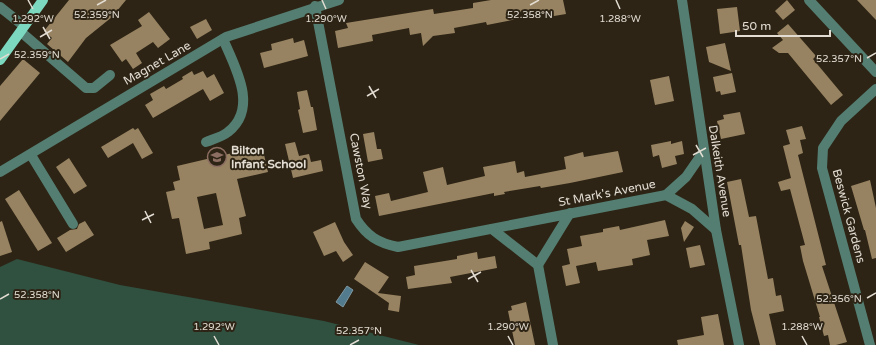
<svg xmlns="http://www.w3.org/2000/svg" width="876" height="345" font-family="'Varela Round',sans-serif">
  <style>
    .green { fill: #305040 }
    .water { fill: #537b8e; stroke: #7e98a2 }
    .building { fill: #978361; fill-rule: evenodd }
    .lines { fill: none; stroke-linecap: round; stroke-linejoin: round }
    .minor { stroke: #547e71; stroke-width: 10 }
    .major { stroke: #7cd8be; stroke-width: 10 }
    .ticks { fill: none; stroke: #e2dcd2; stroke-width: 1.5 }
    .labels { text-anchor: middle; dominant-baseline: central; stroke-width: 4; stroke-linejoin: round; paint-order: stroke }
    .street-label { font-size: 12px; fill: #e2dcd2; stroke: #2d2415 }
    .poi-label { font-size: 12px; font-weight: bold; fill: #e2dcd2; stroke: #2d2415; text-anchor: start }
    .ticks-label { font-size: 10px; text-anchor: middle; fill: #e2dcd2; stroke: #2d2415; stroke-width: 4; stroke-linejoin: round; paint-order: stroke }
  </style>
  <rect width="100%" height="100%" fill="#2d2415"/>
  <!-- green -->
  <path class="green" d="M17 259 120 285 324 321 419 345H0V267Z"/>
  <!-- water -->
  <path class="water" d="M347 286 353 290 343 307 336 302Z"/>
  <!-- building -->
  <g class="building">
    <path d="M69 0H126L112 17 86 38 68 62 47 44 52 38 44 31Z"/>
    <path d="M491 0H563L566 14 548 17 547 13 537 15 536 9 516 13 517 19 487 25 486 22 454 28 455 33 433 36 423 46 421 33 410 35 409 28 372 35 373 41 338 48 335 31 348 28 346 23 433 9 434 14 473 8V3Z"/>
    <path d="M787 0 795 10 783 20 775 11Z"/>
    <path d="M857 0H876V20Z"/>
    <path d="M737 7 740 31 720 34 717 9Z"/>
    <path d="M149 12 170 39 158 48 153 42 136 53 142 63 133 69 126 59 122 62 110 45 142 26 138 20Z"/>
    <path d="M206 19 212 30 197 39 190 27Z"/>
    <path d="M788 24 816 56 813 59 843 95 831 105 788 53H779L772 48 783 40 777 33Z"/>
    <path d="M293 38 294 43 304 40 308 56 264 68 260 53 272 50 271 44Z"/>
    <path d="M725 43 731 71 709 62 706 47Z"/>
    <path d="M23 59 40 73 0 121V86Z"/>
    <path d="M192 71 194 75 203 71 207 78 214 74 224 93 210 101 203 89 153 118 145 105 153 100 150 94 164 86 166 89 183 79 182 77Z"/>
    <path d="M732 73 736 92 721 95 720 91 716 92 713 77Z"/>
    <path d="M669 76 674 101 655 105 650 80Z"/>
    <path d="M307 90 311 107H313L317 130 303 133 298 110 300 109 297 92Z"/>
    <path d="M740 112 745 134 721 139 717 121 724 119 723 115Z"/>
    <path d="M802 126 806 139 800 140 803 153 798 155 826 265 822 266 847 342 836 345H830L828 335 824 336 819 317H820L803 261 800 246 805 245 790 189 781 191 778 182 791 178 783 146 790 144 786 130Z"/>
    <path d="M133 128 135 130 138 128 153 153 142 159 133 143 108 158 101 147Z"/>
    <path d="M374 132 377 149H381L383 159 368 162 363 134Z"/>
    <path d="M671 141V144L682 141 684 154 675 156 677 164 662 168 659 155 653 157 651 145Z"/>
    <path d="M295 142 299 156 309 154 311 162 321 160 323 171 293 178 285 144Z"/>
    <path d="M262 146 268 172 237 179 246 216 239 218 242 234 209 242 210 249 186 254 179 218 172 219 166 192 175 190 173 182 180 180 177 166ZM216 193 223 225 204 229 197 197Z"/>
    <path d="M618 151 623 172 570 183 541 188 540 186 504 192 505 194 494 196V193L379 216 375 196 389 193 391 201 428 192 423 172 443 167 447 185 485 176 483 167 515 161 517 173 524 171 525 177 566 169 564 157 583 152 584 157Z"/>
    <path d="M69 158 87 186 74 194 56 167Z"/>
    <path d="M741 179 749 217 756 216 768 279 773 278 776 296 781 295 784 311 769 314 776 345H760L751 310 741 245H739L727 182Z"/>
    <path d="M870 180 876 208V258L872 259 865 230H864L851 186Z"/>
    <path d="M19 190 52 243 38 251 5 199Z"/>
    <path d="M665 220 669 236 647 240 650 255 632 259 633 265 598 271 596 262 576 266 580 283 566 286 562 266 570 264 567 249 582 246 580 236 603 232V229L619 226 620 230Z"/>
    <path d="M2 221 12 252 0 256V222Z"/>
    <path d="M85 221 94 235 66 252 57 238 70 230 77 229 79 224Z"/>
    <path d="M685 221 694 227 684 242 681 228Z"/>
    <path d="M335 222 344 242 353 255 343 262 336 251 324 256 313 232Z"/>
    <path d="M700 245 705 265 690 268 686 248Z"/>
    <path d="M477 252 478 259 495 256 497 268 450 277 452 283 408 289 406 277 415 275 414 266 457 259V256Z"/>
    <path d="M365 262 389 277 378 293 401 296 399 312 388 310 389 303 354 279Z"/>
    <path d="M526 302 535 345H515L508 311 512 310 511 306Z"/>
    <path d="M718 314 724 345H678L677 340 704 335 701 317Z"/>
  </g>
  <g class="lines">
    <!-- minor -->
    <g class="minor">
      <path d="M682 0 716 230 739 345"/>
      <path d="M809 0 876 72"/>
      <path d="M315 6 356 219C367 236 378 243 398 247L666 195 692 209 716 230"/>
      <path d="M0 7 24 26"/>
      <path d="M21 32 86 88H94L110 75"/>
      <path d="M206 142C213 139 222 137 228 132 259 108 235 67 223 39"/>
      <path d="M31 155 73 224"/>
      <path d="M0 172 226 37 339 0"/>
      <path d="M666 195 686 177 704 151"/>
      <path d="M492 229 538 265 553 345"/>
      <path d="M538 265 570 213"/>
      <path d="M870 345 822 168 823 148 841 121 876 89"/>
    </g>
    <!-- major -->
    <path class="major" d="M0 60 43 0"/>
  </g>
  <!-- ticks -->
  <path class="ticks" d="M28 0 33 9M322 0 326 9M616 0 620 9M97 5 106 0M530 5 539 0M43 27 50 39M40 37 52 30M867 58 876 53M0 59 9 54M369 86 376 98M367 96 379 89M696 145 703 157M693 155 706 148M145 211 151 223M142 220 154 214M471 270 478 282M468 279 481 272M867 298 876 293M0 299 9 294M214 336 219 345M508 336 513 345M802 336 807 345M350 345 359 340"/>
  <!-- icons -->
  <defs>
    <g id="school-ring" transform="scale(1)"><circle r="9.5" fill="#2d2415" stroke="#8d6e63" stroke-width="1.5"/><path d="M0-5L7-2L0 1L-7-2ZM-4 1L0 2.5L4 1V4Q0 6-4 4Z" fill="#8d6e63"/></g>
  </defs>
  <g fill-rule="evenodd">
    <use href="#school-ring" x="217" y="157"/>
  </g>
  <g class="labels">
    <!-- street labels -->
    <g class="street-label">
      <text transform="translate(157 63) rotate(-30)">Magnet Lane</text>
      <text transform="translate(361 171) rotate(79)">Cawston Way</text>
      <text transform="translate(720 171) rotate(81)">Dalkeith Avenue</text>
      <text transform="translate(607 193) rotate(-11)">St Mark's Avenue</text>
      <text transform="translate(849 216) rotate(75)">Beswick Gardens</text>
    </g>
    <!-- poi labels -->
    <g class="poi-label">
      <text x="231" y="150">Bilton<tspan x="231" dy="14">Infant School</tspan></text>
    </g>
  </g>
  <g class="ticks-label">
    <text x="97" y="18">52.359°N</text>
    <text x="530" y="18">52.358°N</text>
    <text x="33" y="22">1.292°W</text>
    <text x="326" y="22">1.290°W</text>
    <text x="620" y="22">1.288°W</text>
    <text x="37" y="58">52.359°N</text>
    <text x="839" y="62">52.357°N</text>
    <text x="37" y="298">52.358°N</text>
    <text x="839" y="302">52.356°N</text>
    <text x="214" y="330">1.292°W</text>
    <text x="508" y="330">1.290°W</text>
    <text x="802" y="330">1.288°W</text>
    <text x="359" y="334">52.357°N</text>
  </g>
  <!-- scale -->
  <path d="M736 30v6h94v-6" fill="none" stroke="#e2dcd2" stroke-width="2"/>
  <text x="742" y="30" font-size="12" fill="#e2dcd2" stroke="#2d2415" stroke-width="3" paint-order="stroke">50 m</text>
</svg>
